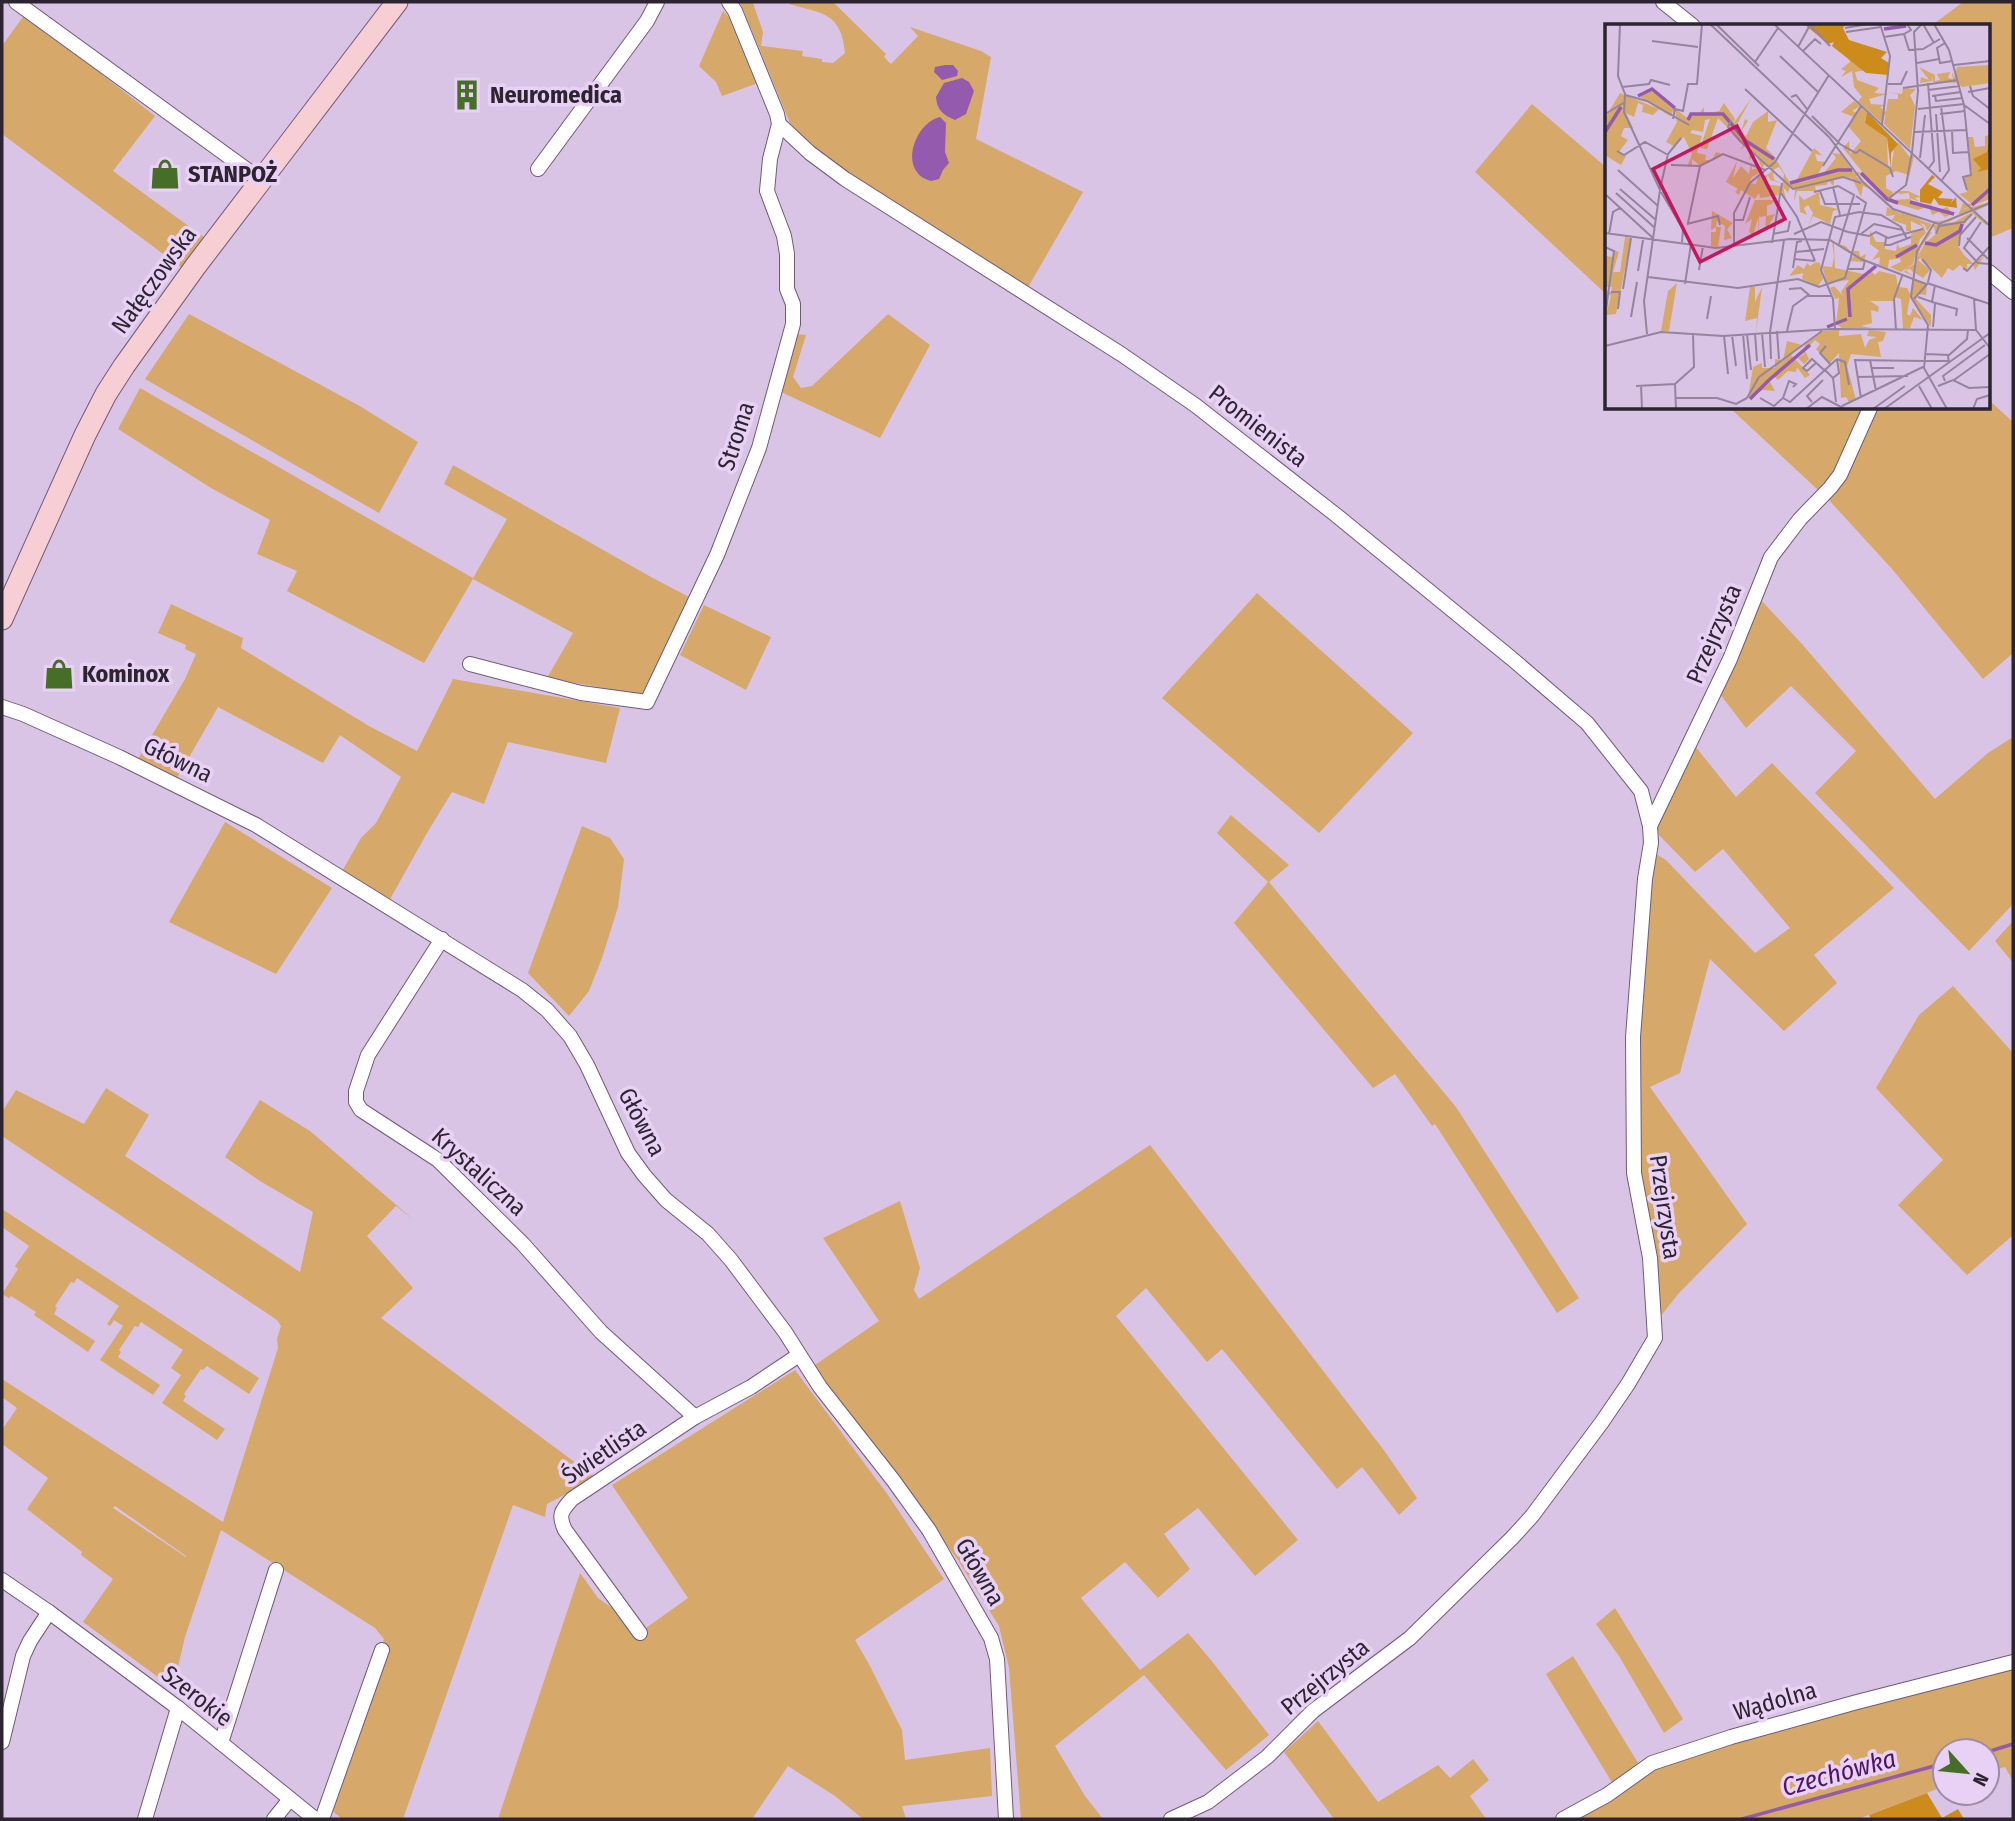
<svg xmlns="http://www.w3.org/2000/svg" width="2015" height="1821" font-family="'Fira Sans Condensed',sans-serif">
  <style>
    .green { fill: #d6a869; fill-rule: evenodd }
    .forest { fill: #cc8b1a }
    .water { fill: #935aae }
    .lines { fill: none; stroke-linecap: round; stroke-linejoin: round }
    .stream { stroke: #935aae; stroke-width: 3.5 }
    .minor-casing { stroke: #6f5b79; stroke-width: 16 }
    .secondary-casing { stroke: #6f5b79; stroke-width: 23 }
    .minor { stroke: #fff; stroke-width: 14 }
    .secondary { stroke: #f8ced5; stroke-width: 21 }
    .labels { text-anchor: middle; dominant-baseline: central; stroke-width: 7; stroke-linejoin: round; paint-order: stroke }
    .poi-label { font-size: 24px; font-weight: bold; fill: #2d2431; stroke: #e8d1f4; text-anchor: start }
    .street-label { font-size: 24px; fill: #2d2431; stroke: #e8d1f4 }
    .water-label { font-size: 26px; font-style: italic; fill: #4e1665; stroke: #e8d1f4 }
    .inset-river { fill: none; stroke: #935aae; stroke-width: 3.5 }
    .inset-road { fill: none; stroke: #95849e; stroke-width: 2 }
    .view { fill: #c2185b; fill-opacity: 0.15; stroke: #c2185b; stroke-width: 3.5 }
    .inset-edge { fill: none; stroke: #2d2431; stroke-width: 3.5 }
  </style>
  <rect width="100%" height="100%" fill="#dac4e6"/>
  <!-- green -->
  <g class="green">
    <path d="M740 2 753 3 763 32 761 46 803 51 802 56 822 59V62L833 63 845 53C841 12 823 14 789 4L791 2H833L886 54 884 57 891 64 918 36 910 27 981 51 991 57 976 139 1083 192 1027 289 855 178 811 146 790 123Z"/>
    <path d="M1963 2H2013V228L1989 238V26H1931Z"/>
    <path d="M723 11 734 22 758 83 722 96 716 82 699 66Z"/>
    <path d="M25 14 155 116 113 171 205 238 182 268 2 134V46Z"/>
    <path d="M1532 104 1607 168V295L1475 172Z"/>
    <path d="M189 314 358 405 418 442 379 513 145 379Z"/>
    <path d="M888 314 930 345 880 438 781 392 796 334 806 335 793 377 801 388 812 386Z"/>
    <path d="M140 388 473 578 507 519 444 484 453 465 651 577 691 598 644 695 547 678 573 633 473 579 424 663 287 591 297 571 257 554 270 520 211 488 118 429Z"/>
    <path d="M1989 400 2013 422V653L1983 679 1892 569 1828 499 1879 408H1989Z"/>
    <path d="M1730 408H1864L1833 475 1818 490Z"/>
    <path d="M1257 593 1413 733 1319 833 1162 698Z"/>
    <path d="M1759 598 1802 644 1935 799 1988 753 2013 737V904L1969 951 1815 793 1856 751 1791 686 1746 728 1720 694Z"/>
    <path d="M171 604 243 638 241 648 369 726 417 751 453 679 620 708 606 763 508 742 484 804 452 792 427 833 389 901 341 873 361 838 376 823 401 777 340 735 323 763 218 707 176 780 138 759 185 679 196 654 185 649 186 645 158 633Z"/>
    <path d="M704 605 771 637 746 690 680 655Z"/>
    <path d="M1695 746 1736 797 1772 763 1894 888 1814 955 1837 983 1784 1031 1710 959 1680 1073 1650 1087 1747 1224 1679 1293 1660 1317 1639 1169 1638 1036 1650 879 1656 854 1666 860 1755 953 1790 928 1723 849 1695 872 1659 835 1656 823Z"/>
    <path d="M1231 815 1289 865 1269 882 1456 1107 1579 1298 1557 1313 1435 1124 1432 1126 1395 1074 1373 1088 1234 923 1268 882 1217 833Z"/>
    <path d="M225 822 332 888 276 974 169 922Z"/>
    <path d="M582 826 610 838 624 859 618 907 602 958 589 991 569 1016 528 973Z"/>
    <path d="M2013 921V963L1995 941Z"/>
    <path d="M1953 986 2013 1053V1236H2012L1967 1275 1898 1205 1943 1160 1876 1088 1919 1015Z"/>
    <path d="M106 1088 149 1115 125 1156 300 1272 313 1212 260 1181 225 1157 260 1100 310 1131 415 1221 396 1206 367 1236 413 1288 381 1318 596 1478 547 1504 545 1517 513 1505 403 1819H342L330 1809 384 1639 375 1628 221 1530 185 1637 173 1688 83 1622 113 1579 81 1555 82 1552 27 1509 48 1478 2 1444V1430L17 1408 2 1397V1379L223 1522 278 1348 277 1339 281 1326 277 1320 2 1136V1112L16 1090 84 1124ZM115 1506 186 1556V1557L113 1508Z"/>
    <path d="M1150 1145 1383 1449 1417 1498 1399 1515 1362 1467 1337 1489 1222 1349 1207 1362 1146 1288 1116 1316 1298 1540 1255 1576 1198 1508 1164 1534 1190 1569 1158 1598 1125 1562 1081 1598 1140 1670 1188 1633 1211 1660 1269 1735 1226 1770 1144 1675 1055 1746 1085 1796 1103 1819H1021L1009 1668 999 1626 958 1560 812 1367 879 1321 823 1238 900 1201 920 1268 914 1290 919 1299Z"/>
    <path d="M2 1209 259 1378 249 1394 207 1366 203 1370 201 1369 184 1394 186 1396 183 1401 225 1429 217 1440 162 1403 181 1375 171 1368 183 1350 141 1322 138 1327 135 1326 119 1350 121 1352 118 1357 160 1385 153 1395 100 1360 123 1326 114 1320 110 1326 107 1324 119 1306 77 1278 74 1283 71 1282 55 1306 57 1308 54 1314 95 1341 88 1352 34 1315 36 1312 11 1296 9 1298 2 1294 18 1269 15 1266 29 1246 2 1227Z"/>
    <path d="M795 1370 888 1495 944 1579 855 1640 870 1666 902 1730 905 1760 990 1748 992 1796 902 1806 906 1819H863L835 1796 788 1766 752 1819H498L580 1573 598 1598 612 1608 639 1633 688 1598 612 1485Z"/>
    <path d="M1615 1608 1683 1719 1664 1733 1619 1656 1596 1624Z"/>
    <path d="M1573 1656 1638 1763 1613 1784 1546 1674Z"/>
    <path d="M2013 1666V1781L2005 1767 1987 1772V1751H1945V1786L1858 1819H1573L1659 1765 1707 1748Z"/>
    <path d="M1318 1721 1378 1802 1438 1765 1450 1778 1473 1759 1489 1780 1470 1796 1486 1819H1334L1284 1752Z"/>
  </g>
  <!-- forest -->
  <path class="forest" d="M1927 1793 1942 1818 1958 1809 1964 1819H1871L1869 1815Z"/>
  <!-- water -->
  <g class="water">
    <path d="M945 65H953L958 71 957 76 942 80 934 72 935 67Z"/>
    <path d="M962 78 969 82 974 91 966 114 955 120C943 115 937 110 936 97L944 83Z"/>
    <path d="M940 117 946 123 945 152 949 163 943 170 939 179 931 181C925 179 920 177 917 172 904 155 919 122 940 117Z"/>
  </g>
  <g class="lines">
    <!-- stream -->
    <g class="stream">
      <path d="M1987 1752 2013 1744"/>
      <path d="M1742 1819 1945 1763"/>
    </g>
    <!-- minor casing -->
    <g class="minor-casing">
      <g id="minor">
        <path d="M16 2 261 180"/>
        <path d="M1663 2 1693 26"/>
        <path d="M779 124 810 153 845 179 1121 354 1195 405 1336 515 1511 658 1587 723 1641 791 1650 826"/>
        <path d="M538 169 647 21 657 2"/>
        <path d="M1989 272 2013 292"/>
        <path d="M470 664 581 693 647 702 717 555 759 448 793 324V304L787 289V254L784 236 767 191 770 159 779 124 777 114 735 11 729 2"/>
        <path d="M2 707 23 714 119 757 256 825 522 990 547 1010 570 1036 587 1065 628 1153 644 1175 666 1200 708 1234 731 1260 785 1332 820 1387 893 1480 929 1530 991 1638 997 1659 1006 1819"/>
        <path d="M442 939 368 1055 356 1091V1102L361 1110 438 1160 523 1244 601 1332 695 1417"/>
        <path d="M2 1580 49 1612 178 1708 315 1819"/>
        <path d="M640 1633 565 1530C558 1515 561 1511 572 1499L695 1417 751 1387 799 1355"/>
        <path d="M2 1742 23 1656 30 1641 49 1612"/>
        <path d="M221 1743 276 1570"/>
        <path d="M145 1819 178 1708"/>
        <path d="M274 1819 290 1799"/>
        <path d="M322 1819 382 1650"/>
        <path d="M1171 1819 1208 1802 1267 1757 1313 1711 1410 1638 1512 1538 1532 1516 1602 1422 1628 1384 1655 1338 1650 1258 1634 1173 1633 1037 1645 879 1651 843 1650 826 1730 659 1771 557 1800 519 1830 488 1840 475 1870 408"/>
        <path d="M1563 1819 1607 1795 1652 1763 1731 1737 1857 1702 2013 1662"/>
      </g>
    </g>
    <!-- secondary casing -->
    <g class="secondary-casing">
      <path id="secondary" d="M2 619 85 435 106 394 124 366 195 267 397 2"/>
    </g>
    <!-- minor -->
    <use href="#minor" class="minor"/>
    <!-- secondary -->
    <use href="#secondary" class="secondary"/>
  </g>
  <!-- icons -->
  <defs>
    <g id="building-bare" transform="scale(2.415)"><path d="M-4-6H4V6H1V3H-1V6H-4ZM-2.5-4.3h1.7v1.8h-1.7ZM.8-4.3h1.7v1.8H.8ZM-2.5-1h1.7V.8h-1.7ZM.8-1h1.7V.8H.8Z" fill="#466e29" stroke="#e8d1f4" stroke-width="2.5" paint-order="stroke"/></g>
    <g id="shop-bare" transform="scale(2.415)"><path d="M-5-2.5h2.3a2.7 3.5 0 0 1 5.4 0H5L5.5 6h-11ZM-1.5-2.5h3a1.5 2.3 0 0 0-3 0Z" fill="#466e29" stroke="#e8d1f4" stroke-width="2.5" paint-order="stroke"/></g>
  </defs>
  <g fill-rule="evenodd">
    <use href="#building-bare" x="467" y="95"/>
    <use href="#shop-bare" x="165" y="174"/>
    <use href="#shop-bare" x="59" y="674"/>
  </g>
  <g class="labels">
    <!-- poi labels -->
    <g class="poi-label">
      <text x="490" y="95">Neuromedica</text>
      <text x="188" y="174">STANPOŻ</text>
      <text x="82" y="674">Kominox</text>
    </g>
    <!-- street labels -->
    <g class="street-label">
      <text transform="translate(154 280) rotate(-54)">Nałęczowska</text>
      <text transform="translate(1258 426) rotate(38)">Promienista</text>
      <text transform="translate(736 436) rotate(-72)">Stroma</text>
      <text transform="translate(1714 634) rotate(-67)">Przejrzysta</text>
      <text transform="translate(178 760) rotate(26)">Główna</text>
      <text transform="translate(642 1122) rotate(62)">Główna</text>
      <text transform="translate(479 1172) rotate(42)">Krystaliczna</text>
      <text transform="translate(1665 1207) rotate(82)">Przejrzysta</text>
      <text transform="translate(604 1452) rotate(-34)">Świetlista</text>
      <text transform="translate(980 1572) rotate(60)">Główna</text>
      <text transform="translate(1325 1677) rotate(-39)">Przejrzysta</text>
      <text transform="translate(197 1696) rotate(38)">Szerokie</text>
      <text transform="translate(1775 1701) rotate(-16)">Wądolna</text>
    </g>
    <!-- water labels -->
    <g class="water-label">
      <text transform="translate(1839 1773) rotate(-15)">Czechówka</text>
    </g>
  </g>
  <!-- overview -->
  <g transform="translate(1605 24)">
    <rect width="385" height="385" fill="#dac4e6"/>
    <path d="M243 32 261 46 250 48 252 56 274 64 269 69 282 70 264 75 266 80 281 81 275 83 281 88 277 99 253 77 257 73 249 63 247 47 236 53 241 47 236 45 245 38ZM385 41V59L357 63 353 59 328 58V53L327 57 315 59 316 53 324 56 314 43 330 51V57L335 56 332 50 345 48 343 54 348 55 347 50 348 49 349 54 352 43ZM298 64 311 65 305 71 310 82 305 125 279 100 283 75H293V70L283 68 297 70ZM47 66 81 93 94 90 99 83V90L114 87 119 79 130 95 128 100 147 73 130 104 136 108 140 95 143 97 136 108 141 112 148 98 163 87V98L172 96 161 124 171 134 166 142 172 137 185 159H190L209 124 217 131 210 130 212 137 220 138 211 153 192 160 223 150H218L231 134 227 129 236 130 250 150 254 148 259 150 238 124 244 117 245 130 256 117 243 102 249 93 236 88 249 77 255 82 247 87 252 89 256 83 262 88 260 97 282 114 283 143 286 144 290 120 294 119 307 136V131L309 132 302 162 304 151 291 147 281 152V164L288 168 286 176 305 175 304 169 295 170 289 167H303L316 173 310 174 314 178 305 174 308 179 326 181 332 187 342 183 347 189 353 188 340 193 334 188 327 191 324 182 313 186 289 179 282 176 255 149 251 152 263 164 258 162 256 173 247 154 238 153 229 156V162L223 157 222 161 210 162 211 167H192L189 178 190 166 185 163 183 169 178 163 182 179 176 170 179 150 174 143 168 146 160 139 157 145 151 130 144 136 146 124 141 121 135 126 139 120 113 94 102 125 95 124 105 95 100 96 98 108 87 106 85 109 97 112 92 129 101 131 100 136H107L111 128 117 130 111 135 95 142 87 135V142L82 143 87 130 79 113 69 122 61 118 72 98 70 85 65 92 35 73ZM15 69 54 85 48 91 37 88 38 81 33 79 29 93 21 89 28 104H19L16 112 23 116 14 128 21 132 16 141 0 131V94ZM385 111V175L356 186 385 178 343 198 330 199 321 198 313 196 327 200 322 207 320 201 315 199 319 203 321 209 315 215 308 240 296 248 285 243 296 238 295 234 284 236 283 244 274 241 275 233 267 236 274 227 265 220V206L271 218H280V225L291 227 292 220 295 224 306 220V210L318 203 306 197V207H301V201L287 196 290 191 281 192 282 183 298 191 280 179 253 152 290 185 321 198 344 196 353 192 358 179 367 180 354 170 362 168 359 153 367 151 362 113H368L370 123 380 122V112ZM132 137 128 154 136 142 144 150 146 138 147 146 154 143 156 148 147 153 144 159 151 160 153 151 158 153 168 147 169 156 176 159 165 156 163 151 159 160 176 162 174 171 155 174 154 169 150 175 136 166 134 171 130 168 133 165 121 158ZM214 168 215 181 233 185 228 187 225 200 208 192 203 203 208 189 203 181 199 184 202 191 195 188 194 171 199 176ZM150 176H173L162 182V192L170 190 160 208 161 192 154 193V215L153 194 148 212 144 208 147 195 140 200ZM385 180 369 188 382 200 381 201 367 189 355 207 353 222 359 231 369 240 380 231 370 246 368 240H362V247L355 241 348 247 343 244 337 254 316 234 313 236 325 246 318 254 321 256 310 249 309 260 310 255 322 260 321 271 313 270 311 275 326 291V303L305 272 302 290 305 292 308 284 318 296 309 293 305 304 298 305 296 275 290 273 289 277H265L274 283 273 288 266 286 267 299 256 302 267 304H237L231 300 234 274 230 275 225 264 229 262 238 272 236 268 244 256 222 259 217 242 227 243 229 233 227 218 219 217V216L241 222 245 227H254L255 233 261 230 259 238 243 237 249 232 229 219 230 244 263 251 273 242 267 248 270 251 274 247 291 251 293 263 302 264 305 270 309 249 305 245 300 246 308 252 299 248 301 245 311 239 313 225 322 209 327 208 316 223 312 234 320 219 331 210 328 201 349 198 371 186ZM107 187 128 199 122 205 127 214 119 216 120 202 112 197 111 203H116L113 223 106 222V208H111V203L106 206ZM20 213 26 214 11 290 1 291 6 272 0 267 6 268 7 263H0V232L8 233 9 226 14 228 8 248H15ZM211 238 215 239 218 255 213 262 197 255 198 249 184 252 193 241 199 245 202 239 205 242ZM72 259 64 307H56L63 267ZM145 263H150V278L157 263 151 308 152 294 140 297ZM234 306V312L256 310 260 324 264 316 272 313 262 312 264 306 281 308 278 317 273 318 276 333 246 330 242 342 251 376 244 378 241 373 236 374 234 329 225 339 211 325 215 320 210 316 200 327 204 335 199 340 193 334 199 330 200 321 218 307ZM182 317 197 321 185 330 205 351 200 354 192 343 191 348 183 347 173 356 169 352 164 356 170 367 158 366 143 374 148 343 157 339V344H170V335L178 336Z" fill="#d6a869"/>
    <path d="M199 0H241L238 4 244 16 282 28 276 34 284 39 283 51 261 49 227 22 229 18 223 20ZM262 88 293 120 286 129V144L282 114 260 99ZM385 113V145L372 148 376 144 368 135 382 128ZM327 151 330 153 323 160 338 168 333 174 348 175 345 180 351 173 352 184 334 181 329 174 326 180 315 178V166Z" fill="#cc8b1a"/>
    <path class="inset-river" d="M279 5 301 2M33 72 47 65 70 84M83 96 86 90H118L141 117 169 135M0 108 16 83M256 149 282 175 293 179M185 159 233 146H247M305 178 349 190M367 181 385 165M320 219 331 221 355 207 357 200M291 233 312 221M245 293 243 265 271 242M222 303 242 295M164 356 205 321M145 375 164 356"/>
    <path class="inset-road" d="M15 0 13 52 20 70 19 88 55 166 39 277 42 310M105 0 224 113 258 158 288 185 334 200 385 179M111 0 154 42M169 0 358 177M275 0 285 32 277 101M318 0 329 19M329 0 344 26 359 81 385 100M240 4 263 0M241 8 276 3M299 10 304 26 318 25 335 15M279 13 299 10 306 6 302 0M47 17 93 23M340 19 332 24 335 39 347 37M193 23 205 1 225 22M198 27 210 15 216 20M175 32 213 68M150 38 173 4M312 39 334 35M349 41 385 37M323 59 329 137 324 144M283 60H296L302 47M365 62 368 72 385 85M17 63 44 60 46 56 65 61M298 64 353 56M140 65 207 127M323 66 355 62M363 68 385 64M20 71 42 77 84 101M327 72 356 68M330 72 331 77 358 74M186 73 191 71 202 85M359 81 366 151 358 153 362 166M336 82 344 146 337 156M313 85 359 80M0 90 20 78M331 90 335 148M335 90 360 87M207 92 235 120 251 129 255 126 285 144 288 153M68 95 70 85 78 87 83 60H92L97 0M126 97 123 103 135 117 188 165 238 153 256 159M347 107 348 129 363 128M310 108 361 106M12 127 19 131 40 118 63 131M307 129 313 67 309 8 317 0M315 134 320 91M66 141 95 142 118 130 160 146M218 142 256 82M13 146 53 182M228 163 235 191M15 165 51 196M55 165 63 130 76 114M215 167 220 180H255M56 168 78 205 77 218M209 168 233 162 249 171 234 220M11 169 50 204M176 169 192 193 210 237M0 170 49 215M283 175 301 161 307 128M357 176 385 202M129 196H138L145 173M330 198 312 227 306 273 323 301 319 344 342 385M376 198 359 224 373 239 385 240M83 199 95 142M82 200 113 192 115 201M0 209 111 224 185 215 225 216 256 235 321 260M4 210 8 188 15 184M168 210 183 207 185 197M189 210 216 198 243 208 264 212 271 208 283 214 318 205M256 210 269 200 298 206M331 210 334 202 359 198 367 190M281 214 280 221H285L306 213M362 214 383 235M167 219 177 159M354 222 355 211 371 193M0 223 9 227 0 293M129 223V189L145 159 170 138 224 51M191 228 219 225M189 235 210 237M317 235 326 246 323 258M188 244 192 218 197 217M358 244 362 247 385 222M242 245H258L260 236M94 246 98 222M33 247 38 216M43 253 133 264 193 255 214 263 240 254 261 179 251 172M322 259 385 280M80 260 86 220M18 265 26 214M184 265 196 264 205 272M6 268H15L13 285M313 273 327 278 330 261M309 275 323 259M369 275 371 306 385 324M327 278 352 285 351 292M26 293 32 258M102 295 106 272M328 303 330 280M230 305 228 275 216 246 230 193 254 188 276 191 296 203 302 215M291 306 289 275 297 252M172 307 174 335M182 307 188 282 202 272H227M165 308 179 216M165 308 166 335M150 309 152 337M157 309 160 343M138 310 142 355M142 310 146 346M127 311 131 342M119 312 123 350M0 322 56 308 118 312 227 305 371 306M221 322 215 329 225 340M321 330 344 331M232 335 240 338 244 361M265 336 271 367M320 337H343M344 338 343 332 362 315 363 306M211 339 202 347 198 344 207 335 219 346M266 344H289M219 345 228 354 231 378M252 353 303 352M228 354 234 349 232 335M349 356 385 330M340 357 338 352 380 321M36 361 37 385M31 362 70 360M314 362 327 385M333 362 348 356 364 364 385 363M71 374H112L131 380 142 374M142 374 154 353 217 307M155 374 169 382 178 374 184 357 191 360 188 363M178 374 185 378 232 335M256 374 250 336 319 337M207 378 202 372 218 356M237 382 320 342M71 385 70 360 89 343 88 310M201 385 217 373 238 384M268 385 300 362M279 385 385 309M368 385 372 375 385 371"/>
    <path class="view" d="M132 102 180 195 95 238 48 145Z"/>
    <rect width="385" height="385" class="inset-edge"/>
  </g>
  <!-- border -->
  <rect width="2015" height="1821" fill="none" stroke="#2d2431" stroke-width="7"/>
  <!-- north arrow -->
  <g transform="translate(1966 1772) rotate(117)"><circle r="33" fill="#e8d1f4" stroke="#9d8ca6" stroke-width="2"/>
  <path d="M0-5L12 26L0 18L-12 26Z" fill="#466e29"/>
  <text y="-10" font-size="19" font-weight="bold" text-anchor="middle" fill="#2d2431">N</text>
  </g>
</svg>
